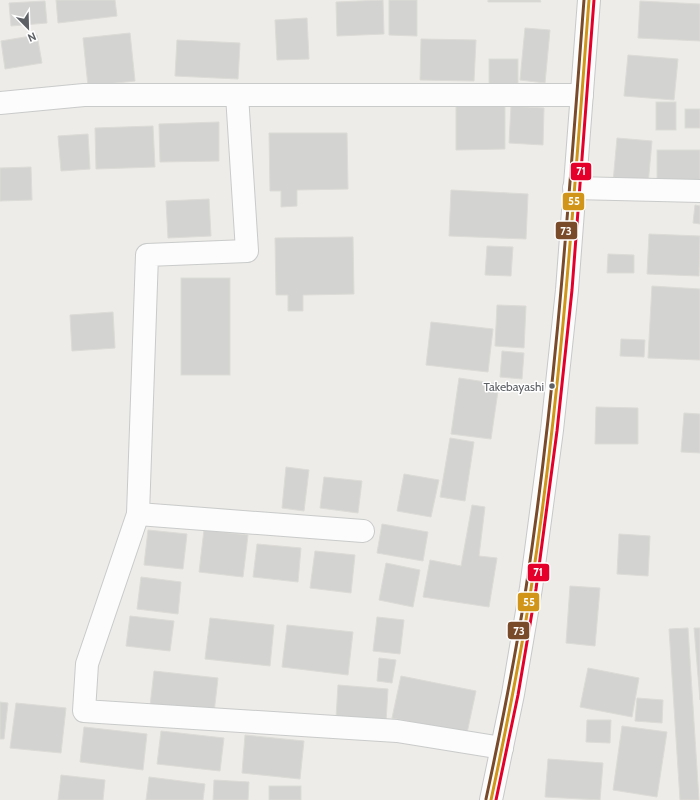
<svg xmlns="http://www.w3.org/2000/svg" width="700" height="800" font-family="Cabin,sans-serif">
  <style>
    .building { fill: #d3d3d1; stroke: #dcdbd7 }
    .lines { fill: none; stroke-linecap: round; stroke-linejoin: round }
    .street-casing { stroke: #c9caca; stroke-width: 24 }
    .secondary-casing { stroke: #c8c8c8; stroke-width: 24 }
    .street { stroke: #fcfcfc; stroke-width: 22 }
    .secondary { stroke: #fcfcfc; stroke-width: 22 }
    .bus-1-casing { stroke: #fff; stroke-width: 6 }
    .bus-2-casing { stroke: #fff; stroke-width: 6 }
    .bus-3-casing { stroke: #fff; stroke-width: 6 }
    .bus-1 { stroke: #d09519; stroke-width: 3 }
    .bus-2 { stroke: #e4002b; stroke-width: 3 }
    .bus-3 { stroke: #7a4b2a; stroke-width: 3 }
    .bus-dot { fill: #5d6165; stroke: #fff; stroke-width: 1.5 }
    .labels { text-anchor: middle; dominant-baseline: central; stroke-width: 3; stroke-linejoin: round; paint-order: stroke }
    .bus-label { font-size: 12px; fill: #5d6165; stroke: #fff; text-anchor: end }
    .line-badge { stroke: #fff; stroke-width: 1.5 }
    .badge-label { font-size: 11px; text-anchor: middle; font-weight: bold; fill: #fff }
  </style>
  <rect width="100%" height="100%" fill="#edece8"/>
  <!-- building -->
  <g class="building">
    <path d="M56 0H115L117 16 58 23Z"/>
    <path d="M383 0 384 34 337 36 336 2Z"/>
    <path d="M389 0H417V36L389 35Z"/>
    <path d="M488 0H540L541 2H488Z"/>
    <path d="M45 1 47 23 11 26 9 3Z"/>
    <path d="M640 1 700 4V41L638 38Z"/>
    <path d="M307 18 309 59 277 60 275 20Z"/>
    <path d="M525 28 550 30 545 83 520 80Z"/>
    <path d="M130 33 135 81 88 86 83 38Z"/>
    <path d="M37 35 42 63 5 69 1 41Z"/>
    <path d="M421 39 476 40 474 81 420 80Z"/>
    <path d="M177 40 240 43 238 79 175 76Z"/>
    <path d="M628 55 678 59 674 100 624 96Z"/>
    <rect x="489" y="59" width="29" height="26"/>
    <rect x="656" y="102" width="20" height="28"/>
    <path d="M505 104V149L456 150V105Z"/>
    <path d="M511 106 544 108 543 145 509 143Z"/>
    <rect x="685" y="109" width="15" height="19"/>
    <path d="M219 122V161L160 162 159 124Z"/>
    <path d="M153 126 155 167 96 169 95 128Z"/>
    <path d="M269 133H347L348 189 297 190V206L281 207V191H270Z"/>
    <path d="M88 134 90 169 61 171 58 136Z"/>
    <path d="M617 138 652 141 648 185 613 182Z"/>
    <rect x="657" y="150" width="43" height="34"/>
    <path d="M31 167 32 200 0 201V168Z"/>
    <path d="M451 190 528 194 526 239 449 236Z"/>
    <path d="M209 199 211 236 168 238 166 201Z"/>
    <path d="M695 205 700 206V224L693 223Z"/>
    <path d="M649 234 700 236 699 276 647 274Z"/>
    <path d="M353 237 354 294 303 295V311H288V295H276L275 238Z"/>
    <path d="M487 246 513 247 511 276 485 275Z"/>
    <path d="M608 254 634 255V273H607Z"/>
    <rect x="181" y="278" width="49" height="97"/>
    <path d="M652 286 700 289V360L648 358Z"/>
    <path d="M497 305 526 306 524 348 495 346Z"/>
    <path d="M113 312 115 348 72 351 70 315Z"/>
    <path d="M431 322 493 329 488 372 426 365Z"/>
    <path d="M621 339 645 340 644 357 620 356Z"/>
    <path d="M502 351 524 353 522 379 500 377Z"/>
    <path d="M459 378 499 384 491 439 451 434Z"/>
    <path d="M596 407 638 408V444H595Z"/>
    <path d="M684 413 700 414V453L681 452Z"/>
    <path d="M450 438 474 442 465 501 440 497Z"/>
    <path d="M286 467 309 470 304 511 282 508Z"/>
    <path d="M404 474 439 480 431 517 397 511Z"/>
    <path d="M324 477 362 481 358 513 320 508Z"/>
    <path d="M472 505 485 507 479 556 497 558 489 607 423 597 430 560 461 566Z"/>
    <path d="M382 524 428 532 423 561 377 553Z"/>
    <path d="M148 530 187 534 183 569 144 565Z"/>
    <path d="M204 530 248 535 243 577 199 572Z"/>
    <path d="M619 534 650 536 648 576 617 574Z"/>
    <path d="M257 544 301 548 298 582 253 577Z"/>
    <path d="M315 551 355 555 351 593 310 588Z"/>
    <path d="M386 563 420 570 413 607 379 600Z"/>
    <path d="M141 577 181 582 178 614 137 609Z"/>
    <path d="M570 586 600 588 595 646 566 643Z"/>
    <path d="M130 616 174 621 170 651 126 646Z"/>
    <path d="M377 617 404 620 400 654 373 651Z"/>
    <path d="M210 618 274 625 270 666 205 659Z"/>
    <path d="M287 625 353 632 348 675 282 667Z"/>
    <path d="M688 628 699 800H680L669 629Z"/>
    <path d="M694 628H700V700Z"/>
    <path d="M379 658 396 660 392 683 377 681Z"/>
    <path d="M588 668 639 678 632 717 580 707Z"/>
    <path d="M154 671 218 678 214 713 150 706Z"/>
    <path d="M401 676 476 691 467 733 392 718Z"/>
    <path d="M338 685 388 689 386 722 336 718Z"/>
    <path d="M637 698 663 700 662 723 635 721Z"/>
    <path d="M0 702 8 703 4 739H0Z"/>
    <path d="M16 703 66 708 61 753 10 748Z"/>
    <path d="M587 720H611L610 743 586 742Z"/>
    <path d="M622 726 667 732 657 797 613 790Z"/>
    <path d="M84 727 147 734 143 770 80 762Z"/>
    <path d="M161 731 224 738 220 771 157 764Z"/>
    <path d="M245 735 304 741 300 779 242 773Z"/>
    <path d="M548 759 603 763 600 800 545 797Z"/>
    <path d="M61 775 105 780 103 800H58Z"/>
    <path d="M149 777 205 784 203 800H146Z"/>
    <path d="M214 780 249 782 248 800H213Z"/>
    <rect x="269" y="786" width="32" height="14"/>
  </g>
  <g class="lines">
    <!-- street casing -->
    <g class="street-casing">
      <g id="street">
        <path d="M237 95 247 251 147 255 138 514 87 664 84 711 397 731 502 748"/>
        <path d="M0 103 84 95H582"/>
        <path d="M574 188 700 191"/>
        <path d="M138 514 363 531"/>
      </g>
    </g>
    <!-- secondary casing -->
    <g class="secondary-casing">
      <path id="secondary" d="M491 800 513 694 531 588 552 430 567 290 589 0"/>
    </g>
    <!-- street -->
    <use href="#street" class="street"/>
    <!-- secondary -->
    <use href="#secondary" class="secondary"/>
    <!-- bus-1 casing -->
    <g class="bus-1-casing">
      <path id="bus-1" d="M491 800C506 730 520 660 531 589 561 394 574 197 589 0"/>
    </g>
    <!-- bus-2 casing -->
    <g class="bus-2-casing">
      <path id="bus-2" d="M496 800 518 695 536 589 557 431 572 290 594 0"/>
    </g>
    <!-- bus-3 casing -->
    <g class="bus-3-casing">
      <path id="bus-3" d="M486 799C501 729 515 659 526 588 556 393 569 196 584 0"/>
    </g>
    <!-- bus-1 -->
    <use href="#bus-1" class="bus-1"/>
    <!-- bus-2 -->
    <use href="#bus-2" class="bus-2"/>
    <!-- bus-3 -->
    <use href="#bus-3" class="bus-3"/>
  </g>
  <!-- markers -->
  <circle class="bus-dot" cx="552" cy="386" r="3.5"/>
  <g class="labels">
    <!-- bus labels -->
    <g class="bus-label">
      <text x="544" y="386">Takebayashi</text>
    </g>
  </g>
  <g class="line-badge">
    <rect x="570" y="162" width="22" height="19" rx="4" fill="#e4002b"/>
    <rect x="562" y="192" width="23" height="19" rx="4" fill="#d09519"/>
    <rect x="555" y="221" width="23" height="19" rx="4" fill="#7a4b2a"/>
    <rect x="527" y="563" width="23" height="19" rx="4" fill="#e4002b"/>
    <rect x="517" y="592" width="23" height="20" rx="4" fill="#d09519"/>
    <rect x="507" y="621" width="23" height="19" rx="4" fill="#7a4b2a"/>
  </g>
  <g class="badge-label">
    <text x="581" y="175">71</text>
    <text x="574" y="205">55</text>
    <text x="566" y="235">73</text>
    <text x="538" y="576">71</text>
    <text x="529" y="606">55</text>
    <text x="519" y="635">73</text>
  </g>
  <!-- north arrow -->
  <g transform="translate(28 28) rotate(157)" stroke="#ffffff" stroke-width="3" paint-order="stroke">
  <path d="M0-3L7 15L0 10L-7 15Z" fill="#5d6165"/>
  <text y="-6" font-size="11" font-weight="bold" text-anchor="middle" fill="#5d6165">N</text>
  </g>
</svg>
